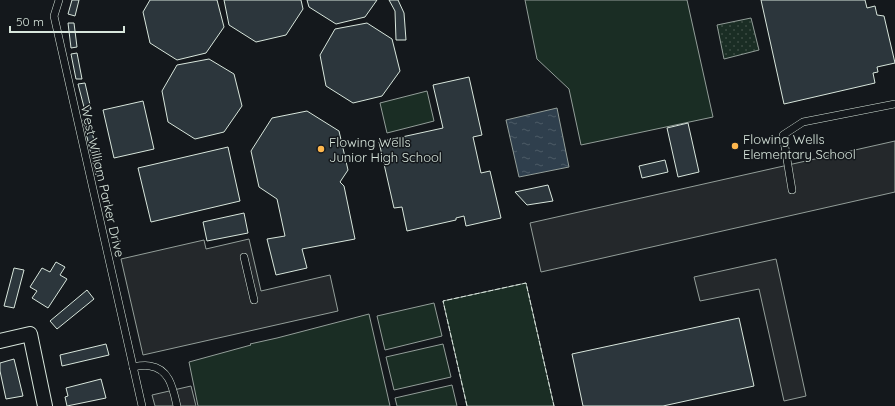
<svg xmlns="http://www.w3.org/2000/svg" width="895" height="406" font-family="Quicksand,sans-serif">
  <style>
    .green { fill: #1a2d24; stroke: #939e99 }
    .park { fill: url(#park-dots); stroke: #939e99 }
    .parking { fill: #24282b; stroke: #939e99 }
    .water { fill: url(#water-ripples); stroke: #939e99 }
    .building { fill: #2c363c; stroke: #d8e6dc }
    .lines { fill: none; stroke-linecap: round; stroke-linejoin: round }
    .service-casing { stroke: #d8e6dc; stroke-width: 8 }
    .minor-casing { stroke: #d8e6dc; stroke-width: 16 }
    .service { stroke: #14181c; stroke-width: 7 }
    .minor { stroke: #14181c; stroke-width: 14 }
    .fence { stroke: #d8e6dc; stroke-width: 1; stroke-dasharray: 5 2; stroke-linecap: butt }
    .poi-dot { fill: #ffb74d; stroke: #14181c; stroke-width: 1.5 }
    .labels { text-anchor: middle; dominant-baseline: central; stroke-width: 3; stroke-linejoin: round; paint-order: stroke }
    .poi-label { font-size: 13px; fill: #d8e6dc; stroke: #14181c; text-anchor: start }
    .street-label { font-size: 13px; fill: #d8e6dc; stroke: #14181c }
  </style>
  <defs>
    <pattern id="park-dots" width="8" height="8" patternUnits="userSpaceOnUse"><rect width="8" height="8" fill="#1a2d24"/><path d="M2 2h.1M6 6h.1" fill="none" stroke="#3b4b43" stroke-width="1.8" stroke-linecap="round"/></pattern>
    <pattern id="water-ripples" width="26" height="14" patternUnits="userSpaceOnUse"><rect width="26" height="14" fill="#2f3f4d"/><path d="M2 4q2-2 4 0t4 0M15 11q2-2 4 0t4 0" fill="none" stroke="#4c5b66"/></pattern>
  </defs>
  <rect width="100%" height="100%" fill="#14181c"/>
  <!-- green -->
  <g class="green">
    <path d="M525 0H687L713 117 581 145 569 89 537 59Z"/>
    <path d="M427 91 434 121 387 133 380 103Z"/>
    <path d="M526 283 554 406H467L443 301Z"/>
    <path d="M434 303 442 336 385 350 377 316Z"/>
    <path d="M369 314 390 406H198L189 362 251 345 250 344 277 338Z"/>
    <path d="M443 344 451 377 394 390 386 357Z"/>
    <path d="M452 385 457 406H397L395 398Z"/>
  </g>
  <!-- park -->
  <path class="park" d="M751 18 759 50 724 59 717 25Z"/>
  <!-- parking -->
  <g class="parking">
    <path d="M895 141V192L541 272 530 223Z"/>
    <path d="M249 239 261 291 330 275 338 311 143 355 121 259 204 240 206 249Z"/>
    <path d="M776 259 806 396 784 401 759 289 700 301 694 277Z"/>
    <path d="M191 386 196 406H155L152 395Z"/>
  </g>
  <!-- water -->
  <path class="water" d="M557 108 569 167 519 177 506 120Z"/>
  <!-- building -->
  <g class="building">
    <path d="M72 0H79L75 16 68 14Z"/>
    <path d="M150 0H217L224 27 206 53 177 60 150 43 143 12Z"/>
    <path d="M224 0H301L303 9 286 35 256 42 229 25Z"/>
    <path d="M307 0H377L365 17 336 24 309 7Z"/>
    <path d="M389 0H398L404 13 406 40H396L395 11Z"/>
    <path d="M761 0H865L867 8 875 6 877 15 884 16 895 63 877 67 878 72 873 73 875 83 784 104Z"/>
    <path d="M68 23H74L77 47 71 48Z"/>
    <path d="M367 23 392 39 400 71 382 96 353 103 326 86 320 55 335 29Z"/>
    <path d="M77 53 82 79H76L71 54Z"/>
    <path d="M209 59 234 74 242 106 224 132 195 139 168 122 162 91 177 65Z"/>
    <path d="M469 77 482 135 473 137 481 173 490 171 501 218 466 226 464 216 456 218V220L407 231 402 207 394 208 379 142 443 128 433 85Z"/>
    <path d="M85 83 91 109 85 111 78 84Z"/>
    <path d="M143 101 154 149 114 158 103 110Z"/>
    <path d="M307 111 339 131 348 170 340 182 344 186 355 239 302 249 307 268 276 275 267 239 285 236 277 199 259 187 251 151 272 118Z"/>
    <path d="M89 119 102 175H96L83 120Z"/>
    <path d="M688 123 699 172 678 177 667 128Z"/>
    <path d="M228 147 240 201 151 222 138 168Z"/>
    <path d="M665 160 668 172 642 178 639 166Z"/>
    <path d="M548 185 553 201 527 205 515 192Z"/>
    <path d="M244 213 248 233 207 241 203 222Z"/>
    <path d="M56 262 65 267 60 275 67 279 48 308 32 298 37 291 30 287 42 268 50 272Z"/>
    <path d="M14 268 24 270 14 308 4 306Z"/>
    <path d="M87 290 94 299 57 329 50 321Z"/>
    <path d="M739 318 754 386 663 406H583L572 354Z"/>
    <path d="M106 344 109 355 62 366 60 355Z"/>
    <path d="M14 359 23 396 6 399 0 371V363Z"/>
    <path d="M101 379 106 398 67 406 65 397 68 396 66 388Z"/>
  </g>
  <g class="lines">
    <!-- service casing -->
    <g class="service-casing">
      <g id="service">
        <path d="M59 0 54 16 142 406"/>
        <path d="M792 190 783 135 803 122 895 104"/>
        <path d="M244 257 254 300"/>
        <path d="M133 367C138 366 145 365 150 366 170 369 173 389 177 406"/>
      </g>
    </g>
    <!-- minor casing -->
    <g class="minor-casing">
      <path id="minor" d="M0 341 30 334 45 406"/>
    </g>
    <!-- service -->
    <use href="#service" class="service"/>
    <!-- minor -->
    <use href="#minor" class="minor"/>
    <!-- fence -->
    <path class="fence" d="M467 406 443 301 526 283 554 406"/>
  </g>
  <!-- markers -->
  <g class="poi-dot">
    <circle cx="735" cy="146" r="4"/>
    <circle cx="321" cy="149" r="4"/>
  </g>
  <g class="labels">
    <!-- poi labels -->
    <g class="poi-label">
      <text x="743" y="139">Flowing Wells<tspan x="743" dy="15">Elementary School</tspan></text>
      <text x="329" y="142">Flowing Wells<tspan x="329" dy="15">Junior High School</tspan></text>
    </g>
    <!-- street labels -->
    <g class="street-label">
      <text transform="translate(103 181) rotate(77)">West William Parker Drive</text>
    </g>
  </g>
  <!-- scale -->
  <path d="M10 26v6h114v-6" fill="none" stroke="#d8e6dc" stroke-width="2"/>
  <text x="16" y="26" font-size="12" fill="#d8e6dc" stroke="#14181c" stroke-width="3" paint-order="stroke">50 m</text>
</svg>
